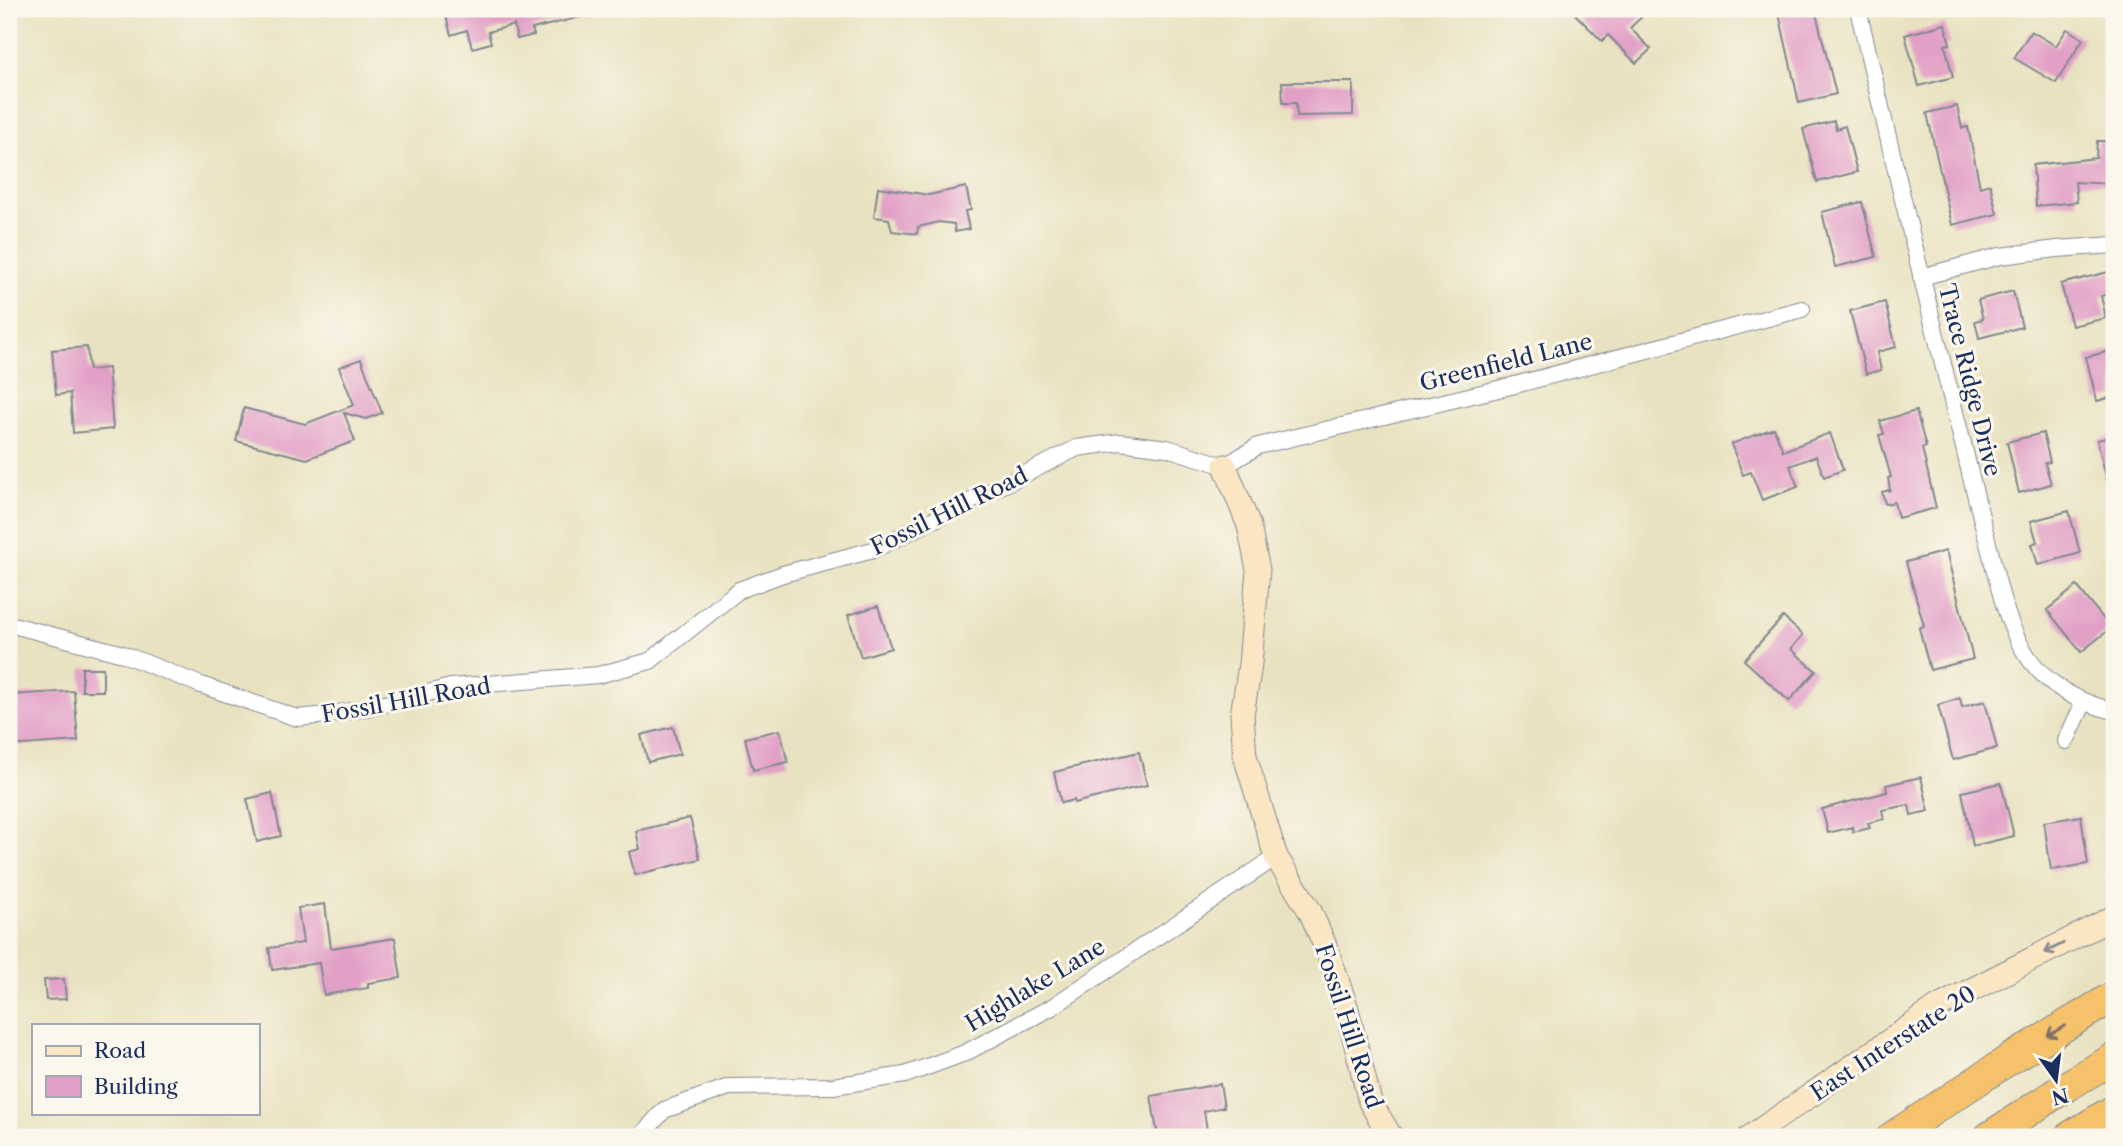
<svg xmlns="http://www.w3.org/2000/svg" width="2123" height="1146" font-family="'Libre Caslon Text',serif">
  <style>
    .building { fill: #e2a0c7 }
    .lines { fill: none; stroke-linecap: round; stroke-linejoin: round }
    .street-casing { stroke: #828890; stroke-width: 18 }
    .secondary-casing { stroke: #828890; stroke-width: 25 }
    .highway-casing { stroke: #828890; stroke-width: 32 }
    .street { stroke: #fff; stroke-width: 16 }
    .secondary { stroke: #fbe6c4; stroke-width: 23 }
    .highway { stroke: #f5c16b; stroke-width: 30 }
    .oneway { stroke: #8b8a91 }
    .oneway2 { stroke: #7d7164 }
    .labels { text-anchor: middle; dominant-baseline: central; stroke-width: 6; stroke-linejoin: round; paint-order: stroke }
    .street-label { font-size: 23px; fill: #1b2f5e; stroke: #fbf7ec }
  </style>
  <rect width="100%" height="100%" fill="#fbf7ec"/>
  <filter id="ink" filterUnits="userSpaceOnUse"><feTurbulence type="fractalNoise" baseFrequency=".0143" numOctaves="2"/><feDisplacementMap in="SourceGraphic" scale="14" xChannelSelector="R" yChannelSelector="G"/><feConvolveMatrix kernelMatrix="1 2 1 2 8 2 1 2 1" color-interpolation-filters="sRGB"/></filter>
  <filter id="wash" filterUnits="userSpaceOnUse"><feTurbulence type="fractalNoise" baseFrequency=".00686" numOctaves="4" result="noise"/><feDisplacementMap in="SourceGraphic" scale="28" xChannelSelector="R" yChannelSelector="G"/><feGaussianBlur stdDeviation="1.57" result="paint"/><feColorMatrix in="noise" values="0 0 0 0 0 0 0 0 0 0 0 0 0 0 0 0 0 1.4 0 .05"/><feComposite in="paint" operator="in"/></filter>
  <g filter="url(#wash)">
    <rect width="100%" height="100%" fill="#e9e2c1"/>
    <g id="blocks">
      <!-- building -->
      <g class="building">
        <path d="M444 9H592L593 14 532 29 534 35 517 39 514 25 488 32 491 43 472 48 467 30 451 35Z"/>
        <path d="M1570 9H1650L1630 28 1651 49 1636 63 1608 35 1602 41Z"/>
        <path d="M1778 9H1815L1836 94 1799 103Z"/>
        <path d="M1945 24 1950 44 1945 45 1953 77 1919 86 1905 35Z"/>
        <path d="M2067 29 2083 39 2056 83 2014 58 2031 31 2056 46Z"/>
        <path d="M1282 82H1353V115L1297 116 1296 103H1283Z"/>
        <path d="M1957 106 1962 128 1968 127 1980 187 1990 184 1997 214 1952 225 1927 113Z"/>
        <path d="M1834 121 1836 129 1845 126 1857 172 1817 182 1803 129Z"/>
        <path d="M2097 141H2113L2114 184 2075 182 2077 202 2036 206 2033 165 2096 158Z"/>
        <path d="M878 187 929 195 966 187 971 210 965 211 969 229 955 232 954 224 939 222 918 227 917 234 892 231 889 219 874 217Z"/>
        <path d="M1862 202 1876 257 1835 267 1822 212Z"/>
        <path d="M2112 271 2114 293 2101 296 2106 318 2072 326 2061 284Z"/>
        <path d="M2013 291 2022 327 1979 338 1975 321 1983 319 1978 300Z"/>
        <path d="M1885 302 1896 347 1877 352 1881 370 1866 374 1850 311Z"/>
        <path d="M87 347 89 370 108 368 113 429 73 433 70 393 56 395 52 350Z"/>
        <path d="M2114 350V397L2097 401 2086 357Z"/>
        <path d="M361 359 382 413 366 419 344 413 355 441 307 459 236 441 244 408 305 424 354 405 339 367Z"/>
        <path d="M1916 411 1926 447 1922 448 1936 508 1898 518 1894 502 1885 504 1882 492 1890 490 1888 478 1891 477 1879 435 1884 434 1880 421Z"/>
        <path d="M1774 428 1783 451 1830 433 1843 470 1824 477 1816 456 1790 466 1798 487 1762 500 1751 472 1743 475 1731 444Z"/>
        <path d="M2043 433 2050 462 2045 463 2051 484 2019 493 2007 442Z"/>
        <path d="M2114 436V488L2109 489 2097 440Z"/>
        <path d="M2069 511 2080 553 2038 565 2032 544 2037 542 2031 521Z"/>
        <path d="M1946 551 1973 659 1930 670 1919 628 1924 626 1906 562Z"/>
        <path d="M2077 586 2111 628 2081 652 2047 610Z"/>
        <path d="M878 606 891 648 861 657 848 615Z"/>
        <path d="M1783 617 1803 635 1791 649 1816 671 1789 701 1744 660Z"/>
        <rect x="82" y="668" width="21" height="23"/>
        <path d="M74 691 78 741 9 746V695Z"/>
        <path d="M1960 698 1962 707 1985 701 1997 748 1953 760 1938 705Z"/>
        <path d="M673 727 680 754 648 762 641 735Z"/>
        <path d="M780 730 788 762 753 770 745 738Z"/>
        <path d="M1139 752 1147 785 1074 803V800L1061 803 1054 772Z"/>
        <path d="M1921 777 1929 811 1911 815 1909 805 1882 810 1884 819 1868 823 1870 828 1853 832 1852 827 1828 833 1822 809 1887 792 1886 785Z"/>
        <path d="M2001 783 2014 836 1973 846 1962 792Z"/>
        <path d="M272 793 281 836 257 842 247 799Z"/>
        <path d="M2081 816 2088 864 2051 870 2044 822Z"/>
        <path d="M690 818 700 859 635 875 629 852 640 849 636 831Z"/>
        <path d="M325 904 331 948 395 938 401 978 368 983V988L324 995 319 963 272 970 269 948 303 943 298 908Z"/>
        <path d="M64 979 66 999 46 1000 44 980Z"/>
        <path d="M1220 1084 1224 1107 1204 1111 1208 1137H1158L1151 1096Z"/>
      </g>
    </g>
  </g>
  <g filter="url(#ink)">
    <use href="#blocks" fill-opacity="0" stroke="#828890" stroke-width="2"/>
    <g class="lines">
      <!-- street casing -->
      <g class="street-casing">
        <g id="street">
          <path d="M1858 9C1892 155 1927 302 1964 448 1972 482 1981 517 1990 551 1998 583 2005 617 2021 646 2041 682 2076 702 2114 711"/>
          <path d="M1921 277 2000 256 2057 249 2114 245"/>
          <path d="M9 624 123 654 201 685 297 718 327 715 373 707 451 687 598 675 650 661 739 590 783 574 873 550 1077 448 1120 442 1167 448 1225 466 1258 446 1511 386 1802 309"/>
          <path d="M2066 741 2084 702"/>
          <path d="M640 1137 664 1110 729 1087 833 1086 905 1075 965 1053 1052 1007 1276 857"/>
        </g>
      </g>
      <!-- secondary casing -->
      <g class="secondary-casing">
        <g id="secondary">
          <path d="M1225 466 1249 526 1258 570 1250 665 1242 715 1245 756 1276 857 1310 911 1327 950 1347 1009 1370 1102 1391 1137"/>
          <path d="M1750 1137 1938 1007 2114 917"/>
        </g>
      </g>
      <!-- highway casing -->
      <g class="highway-casing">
        <g id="highway">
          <path d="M1892 1137 2007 1061 2114 996"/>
          <path d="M1989 1137 2067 1086 2114 1058"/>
          <path d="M2069 1137 2114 1110"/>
        </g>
      </g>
      <!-- street -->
      <use href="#street" class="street"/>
      <!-- secondary -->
      <use href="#secondary" class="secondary"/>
      <!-- highway -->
      <use href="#highway" class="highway"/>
    </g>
    <!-- one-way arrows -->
    <defs><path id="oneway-shaft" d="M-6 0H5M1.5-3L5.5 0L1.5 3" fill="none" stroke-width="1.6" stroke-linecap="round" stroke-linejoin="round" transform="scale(1.75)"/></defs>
    <use class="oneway" href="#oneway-shaft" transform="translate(2054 948) rotate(153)"/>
    <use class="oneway2" href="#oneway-shaft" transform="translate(2056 1031) rotate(149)"/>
  </g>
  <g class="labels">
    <!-- street labels -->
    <g class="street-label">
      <text transform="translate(1506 362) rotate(-14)">Greenfield Lane</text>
      <text transform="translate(1970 380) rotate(76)">Trace Ridge Drive</text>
      <text transform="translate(949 511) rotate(-26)">Fossil Hill Road</text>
      <text transform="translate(406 700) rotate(-10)">Fossil Hill Road</text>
      <text transform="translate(1035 985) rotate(-31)">Highlake Lane</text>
      <text transform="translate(1349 1026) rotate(72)">Fossil Hill Road</text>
      <text transform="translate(1893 1043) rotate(-33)">East Interstate 20</text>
    </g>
  </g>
  <!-- margin -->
  <rect width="2123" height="1146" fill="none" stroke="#fbf7ec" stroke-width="35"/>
  <!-- legend -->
  <rect x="32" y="1024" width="228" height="91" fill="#fbf7ec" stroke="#a1a7b3" stroke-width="2"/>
  <rect x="46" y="1046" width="35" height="10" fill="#fbe6c4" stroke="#a1a7b3" stroke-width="2"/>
  <text x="94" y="1058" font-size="21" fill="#1b2f5e">Road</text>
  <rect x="46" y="1076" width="35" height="21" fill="#e2a0c7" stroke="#a1a7b3" stroke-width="2"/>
  <text x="94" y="1094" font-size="21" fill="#1b2f5e">Building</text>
  <!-- north arrow -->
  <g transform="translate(2056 1080) rotate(166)" stroke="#fbf7ec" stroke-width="5" paint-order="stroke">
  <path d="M0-5L12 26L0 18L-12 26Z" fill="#1b2f5e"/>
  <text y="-10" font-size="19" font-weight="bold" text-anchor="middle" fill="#1b2f5e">N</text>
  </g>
</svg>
